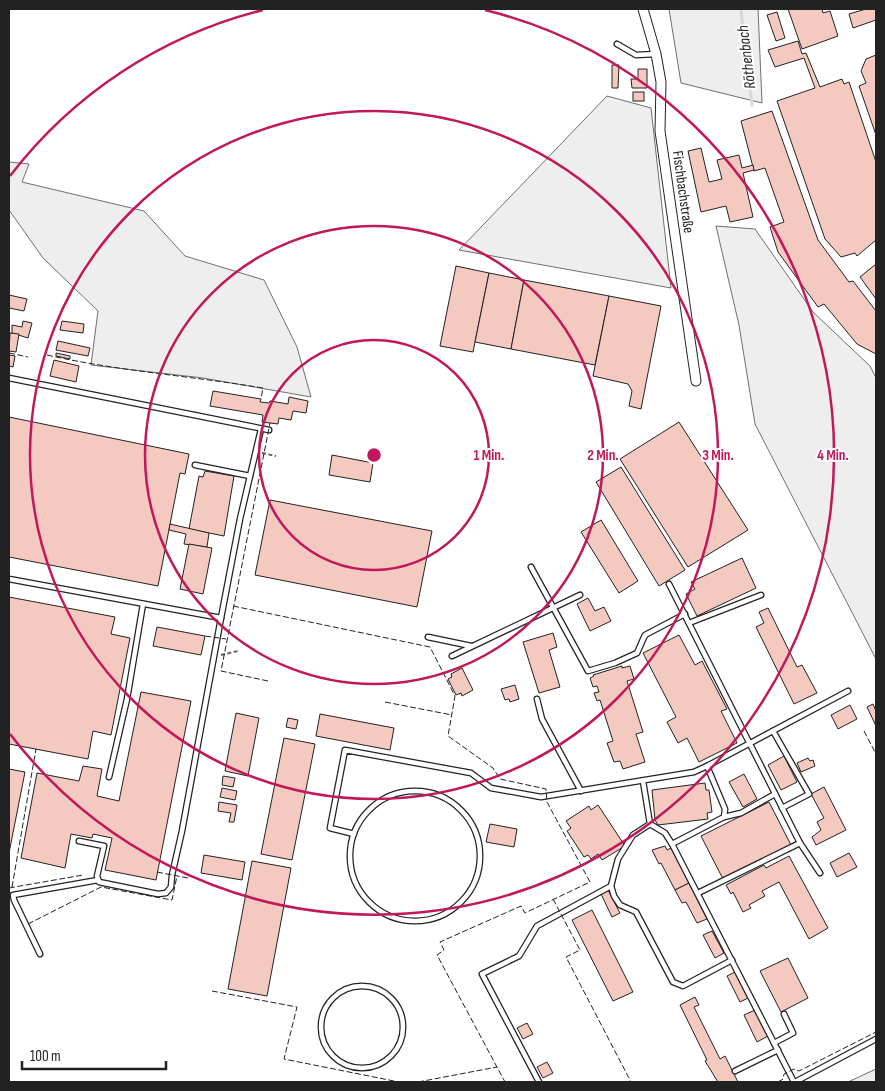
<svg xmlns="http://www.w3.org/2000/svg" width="885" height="1091" font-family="'Sofia Sans Condensed',sans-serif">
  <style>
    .green { fill: #eee; stroke: #6f6f6f }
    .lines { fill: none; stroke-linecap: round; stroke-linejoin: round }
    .stream { stroke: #d9d9d9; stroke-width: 3 }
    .building { fill: #f3c9c0; stroke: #222 }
    .service-casing { stroke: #222; stroke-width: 7 }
    .minor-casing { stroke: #222; stroke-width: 11 }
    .path { stroke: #646464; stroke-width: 2; stroke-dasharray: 4 2.5; stroke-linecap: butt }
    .service { stroke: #fff; stroke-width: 4.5 }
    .minor { stroke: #fff; stroke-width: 9 }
    .fence { stroke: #222; stroke-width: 1; stroke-dasharray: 6 2.5; stroke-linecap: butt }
    .ring { fill: none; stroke: #c2185b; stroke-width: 2.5 }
    .labels { text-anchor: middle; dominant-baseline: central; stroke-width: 4; stroke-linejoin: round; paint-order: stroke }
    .street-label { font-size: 15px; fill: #222; stroke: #fff }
    .water-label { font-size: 16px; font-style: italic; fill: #222; stroke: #fff }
    .centre { fill: #c2185b; stroke: #fff; stroke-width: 2.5 }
    .ring-label { font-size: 15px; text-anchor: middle; font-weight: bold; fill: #c2185b; stroke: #fff; stroke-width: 4; stroke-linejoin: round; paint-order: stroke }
  </style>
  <rect width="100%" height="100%" fill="#fff"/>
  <!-- green -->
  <g class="green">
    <path d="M669 9H758L762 103 681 83Z"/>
    <path d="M607 96 651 108 671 288 459 250Z"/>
    <path d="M9 162 29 164 22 182 144 211 185 256 264 280 297 347 311 397 203 378 91 365 98 311 43 258 9 210Z"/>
    <path d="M716 226 755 229 813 312 870 366 876 378V659L755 424 739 325Z"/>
    <path d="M876 1069V1082H848Z"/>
  </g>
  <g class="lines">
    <!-- stream -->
    <path class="stream" d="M741 9 744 40 752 105"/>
  </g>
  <!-- building -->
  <g class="building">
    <path d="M788 9H822L823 13 830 11 838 36 802 49Z"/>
    <path d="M866 9H876V20L853 28 849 14Z"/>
    <path d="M777 12 785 38 776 41 767 15Z"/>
    <path d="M798 41 802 54 806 53 820 87 842 79 844 84 849 82 876 162V240L857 256 855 253 841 257 825 239 777 101 815 88 804 58 775 67 768 50Z"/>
    <path d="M876 55V135L859 86 866 83 861 71 866 59Z"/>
    <path d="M612 65H619L618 88H612Z"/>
    <path d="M638 69H647V88H632L631 79H638Z"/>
    <rect x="633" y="92" width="11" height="9"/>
    <path d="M772 111 818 240 849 282 853 281 876 311V354L857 344 824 304 818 307 778 252 770 227 784 222 765 168 754 171 741 121Z"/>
    <path d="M701 148 709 182 722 179 717 160 739 155 742 168 753 165 754 170 743 173 753 217 730 222 726 206 701 212 688 151Z"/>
    <path d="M876 264V299L860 277Z"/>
    <path d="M456 266 489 273 473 352 440 346Z"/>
    <path d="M489 273 524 280 511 349 475 342Z"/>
    <path d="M524 280 609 296 595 365 511 349Z"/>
    <path d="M9 295 27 299 24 311 9 308Z"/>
    <path d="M609 296 661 306 641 409 629 406 632 391 628 384 593 376Z"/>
    <path d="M23 321 32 323 28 338 12 333V325L22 327Z"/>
    <path d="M62 321 84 324 83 333 60 330Z"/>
    <path d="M10 333 19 334 16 352 9 351Z"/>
    <path d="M58 341 90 348 88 356 56 350Z"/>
    <path d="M56 353 70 356V359L56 356Z"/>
    <path d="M9 355 15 356 13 367 9 366Z"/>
    <path d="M54 360 79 366 76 382 50 376Z"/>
    <path d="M213 391 261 399 260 402 269 403 270 401 288 404 289 397 308 401 306 413 293 411 291 420 279 418 278 424 262 422 263 415 210 406Z"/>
    <path d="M9 417 189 454 185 474 180 473 158 586 9 557Z"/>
    <path d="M679 422 748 530 688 567 620 459Z"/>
    <path d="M332 455 373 463 370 482 329 475Z"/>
    <path d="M621 467 685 570 659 586 596 482Z"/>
    <path d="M205 471 234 476 224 536 189 529 199 476 203 477Z"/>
    <path d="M270 500 432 531 417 607 255 575Z"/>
    <path d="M601 520 638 581 619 593 581 532Z"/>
    <path d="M170 524 209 533 207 547 184 544 186 534 169 530Z"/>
    <path d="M189 544 212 548 203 594 180 589Z"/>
    <path d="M742 558 756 588 697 616 686 594 695 589 691 582Z"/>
    <path d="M9 597 115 617 111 634 130 638 111 735 93 731 88 759 9 744Z"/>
    <path d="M588 598 595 611 604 607 611 621 590 631 577 604Z"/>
    <path d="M768 608 797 667 802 665 817 693 794 704 756 627 764 623 759 612Z"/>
    <path d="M157 627 205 636 201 655 153 646Z"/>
    <path d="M553 633 557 647 549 650 560 687 539 693 523 642Z"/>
    <path d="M679 635 695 665 702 661 727 709 721 711 737 743 699 762 687 738 678 743 667 722 676 717 643 653Z"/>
    <path d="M622 666V668L630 666 634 679 627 681 643 732 636 734 645 762 623 769 620 761 614 762 607 743 613 741 600 700 597 701 594 693 599 692 597 686 593 687 590 678 594 676 593 675Z"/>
    <path d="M462 668 473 690 462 696 461 693 456 695 448 679 452 677 451 674Z"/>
    <path d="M515 685 519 699 510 702 509 699 505 700 501 689Z"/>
    <path d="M141 692 191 701 156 880 105 870 112 838 93 834 92 838 71 834 65 868 21 858 37 773 79 781 83 766 102 769 97 796 119 801Z"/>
    <path d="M873 704 876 711V726L867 707Z"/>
    <path d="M850 705 857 719 838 729 831 715Z"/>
    <path d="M236 713 259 718 248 776 225 771Z"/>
    <path d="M320 714 394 728 390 750 316 736Z"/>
    <path d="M288 718 298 720 296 729 286 727Z"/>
    <path d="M284 738 315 744 292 860 261 854Z"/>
    <path d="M784 756 797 782 781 790 768 765Z"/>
    <path d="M808 758 810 761 813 760 815 766 801 772 797 763Z"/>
    <path d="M9 769 25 772 9 853Z"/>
    <path d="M744 774 757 799 743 807 729 782Z"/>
    <path d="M223 776 235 778 233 787 222 785Z"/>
    <path d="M705 783 706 790H709L712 812 707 813 708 819 658 825 655 820 652 790Z"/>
    <path d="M824 787 846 830 816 845 812 837 821 830 817 822 824 818 811 794Z"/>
    <path d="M222 788 237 791 235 800 220 797Z"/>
    <path d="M219 802 237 805 234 822H229L231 813 218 811Z"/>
    <path d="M769 802 791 845 723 879 701 836Z"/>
    <path d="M598 805 625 846 602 860 598 854 591 859 588 855 584 857 567 831 571 828 566 821 589 806 591 810Z"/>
    <path d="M490 824 517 829 514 847 486 842Z"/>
    <path d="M665 846 667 850 671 848 689 883 675 890 661 863 659 864 652 850Z"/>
    <path d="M849 853 857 867 837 877 830 863Z"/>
    <path d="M204 855 245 862 242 880 201 873Z"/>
    <path d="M789 856 828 928 809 939 779 882 762 891 765 896 749 905 751 908 743 912 733 892 731 894 726 885 764 865 766 868Z"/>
    <path d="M252 861 291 868 267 996 228 989Z"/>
    <path d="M689 883 707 919 697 923 686 902 682 903 675 890Z"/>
    <path d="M608 890 620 913 612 917 601 894Z"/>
    <path d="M592 910 633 992 613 1001 572 920Z"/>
    <path d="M712 931 724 953 715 958 703 935Z"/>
    <path d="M788 958 808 998 781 1012 760 971Z"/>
    <path d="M735 972 748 998 740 1002 727 976Z"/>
    <path d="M695 997 699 1005 694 1007 720 1059 725 1056 738 1082H718L705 1061 707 1060 680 1005Z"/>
    <path d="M755 1010 768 1036 757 1042 744 1015Z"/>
    <path d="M527 1023 533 1034 523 1039 517 1028Z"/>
    <path d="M547 1062 553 1073 543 1078 537 1067Z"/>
  </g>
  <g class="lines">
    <!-- service casing -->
    <g class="service-casing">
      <g id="service">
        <path d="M617 44 636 55 656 54"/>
        <path d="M9 378 269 430"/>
        <path d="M195 465 250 476"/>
        <path d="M531 567 588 671 615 663 637 653 645 635 685 614"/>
        <path d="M9 579 221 618"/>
        <path d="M669 584 800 843 698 893"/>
        <path d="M689 623 761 595"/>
        <path d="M428 637 471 646"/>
        <path d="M452 656 580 595"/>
        <path d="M537 699 542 719 581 791"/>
        <path d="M773 731 809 794 782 808"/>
        <path d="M109 777 127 699 143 604"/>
        <path d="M643 781 650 824 665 833 672 844 724 817 725 809 707 766 848 691"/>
        <circle cx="415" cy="856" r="65"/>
        <path d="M724 817 741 813 775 794"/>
        <path d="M650 824 633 835 618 859 611 886 614 896 620 905 636 912 673 982 683 986 732 960"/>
        <path d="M354 834 330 828 345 750 471 773 491 788 541 797 694 772 707 766"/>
        <path d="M79 841 104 846 97 876 99 882 158 894 166 893 171 887 172 875 182 831 221 618 240 519 261 429"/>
        <path d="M800 843 820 873"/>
        <path d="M672 844 794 1082"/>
        <path d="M40 954 14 900 13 895 98 880"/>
        <circle cx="362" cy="1027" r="41"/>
        <path d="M774 1043 793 1033 784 1014"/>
        <path d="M735 1071 778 1050"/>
        <path d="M539 1082 482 974 519 956 537 926 611 886"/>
        <path d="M795 1082 876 1039"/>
      </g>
    </g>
    <!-- minor casing -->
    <g class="minor-casing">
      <path id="minor" d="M643 9 656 54 661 82 660 131 696 381"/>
    </g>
    <!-- path -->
    <g class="path">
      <path d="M262 453 276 456"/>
      <path d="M221 655 238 651"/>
    </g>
    <!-- service -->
    <use href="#service" class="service"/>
    <!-- minor -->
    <use href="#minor" class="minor"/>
    <!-- fence -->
    <g class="fence">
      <path d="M9 353 28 357"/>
      <path d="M47 355C118 371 191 376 263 388L261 399"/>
      <path d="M233 606 430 647 455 696 448 736 493 768 500 779 546 789 547 802 590 882 525 913 521 906 440 942 444 950 437 955 505 1082"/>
      <path d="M205 636 226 639"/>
      <path d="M268 681 221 671 270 423"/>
      <path d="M385 702 452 715"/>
      <path d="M864 731 876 754"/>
      <path d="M157 872 188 878"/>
      <path d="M12 887 36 749"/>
      <path d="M9 888 83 875"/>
      <path d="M553 899 580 950 566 957 631 1082"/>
      <path d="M28 924 101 887 172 900 177 876"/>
      <path d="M212 991 297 1007 284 1059 399 1082"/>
      <path d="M418 1082 497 1067"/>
      <path d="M778 1082 783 1079 784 1074 794 1069 799 1071 876 1032"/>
    </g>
  </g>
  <!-- distance rings -->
  <g class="ring">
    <circle cx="374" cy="455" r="115"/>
    <circle cx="374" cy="455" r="229"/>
    <circle cx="374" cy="455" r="344"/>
    <path d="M10 176A459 459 0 0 1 263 10M485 10A459 459 0 1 1 10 734"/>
  </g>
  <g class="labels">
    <!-- street labels -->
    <g class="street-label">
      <text transform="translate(683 192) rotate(82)">Fischbachstraße</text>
    </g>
    <!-- water labels -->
    <g class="water-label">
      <text transform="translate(747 57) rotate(-97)">Röthenbach</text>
    </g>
  </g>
  <circle cx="374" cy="455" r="8" class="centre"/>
  <g class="ring-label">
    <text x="489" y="460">1 Min.</text>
    <text x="603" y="460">2 Min.</text>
    <text x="718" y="460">3 Min.</text>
    <text x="833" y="460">4 Min.</text>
  </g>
  <!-- border -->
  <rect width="885" height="1091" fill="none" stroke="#222222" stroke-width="20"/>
  <!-- scale -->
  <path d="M22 1061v8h144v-8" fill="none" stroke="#222222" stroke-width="2.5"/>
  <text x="30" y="1061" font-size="15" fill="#222222" stroke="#ffffff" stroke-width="4" paint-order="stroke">100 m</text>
</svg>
